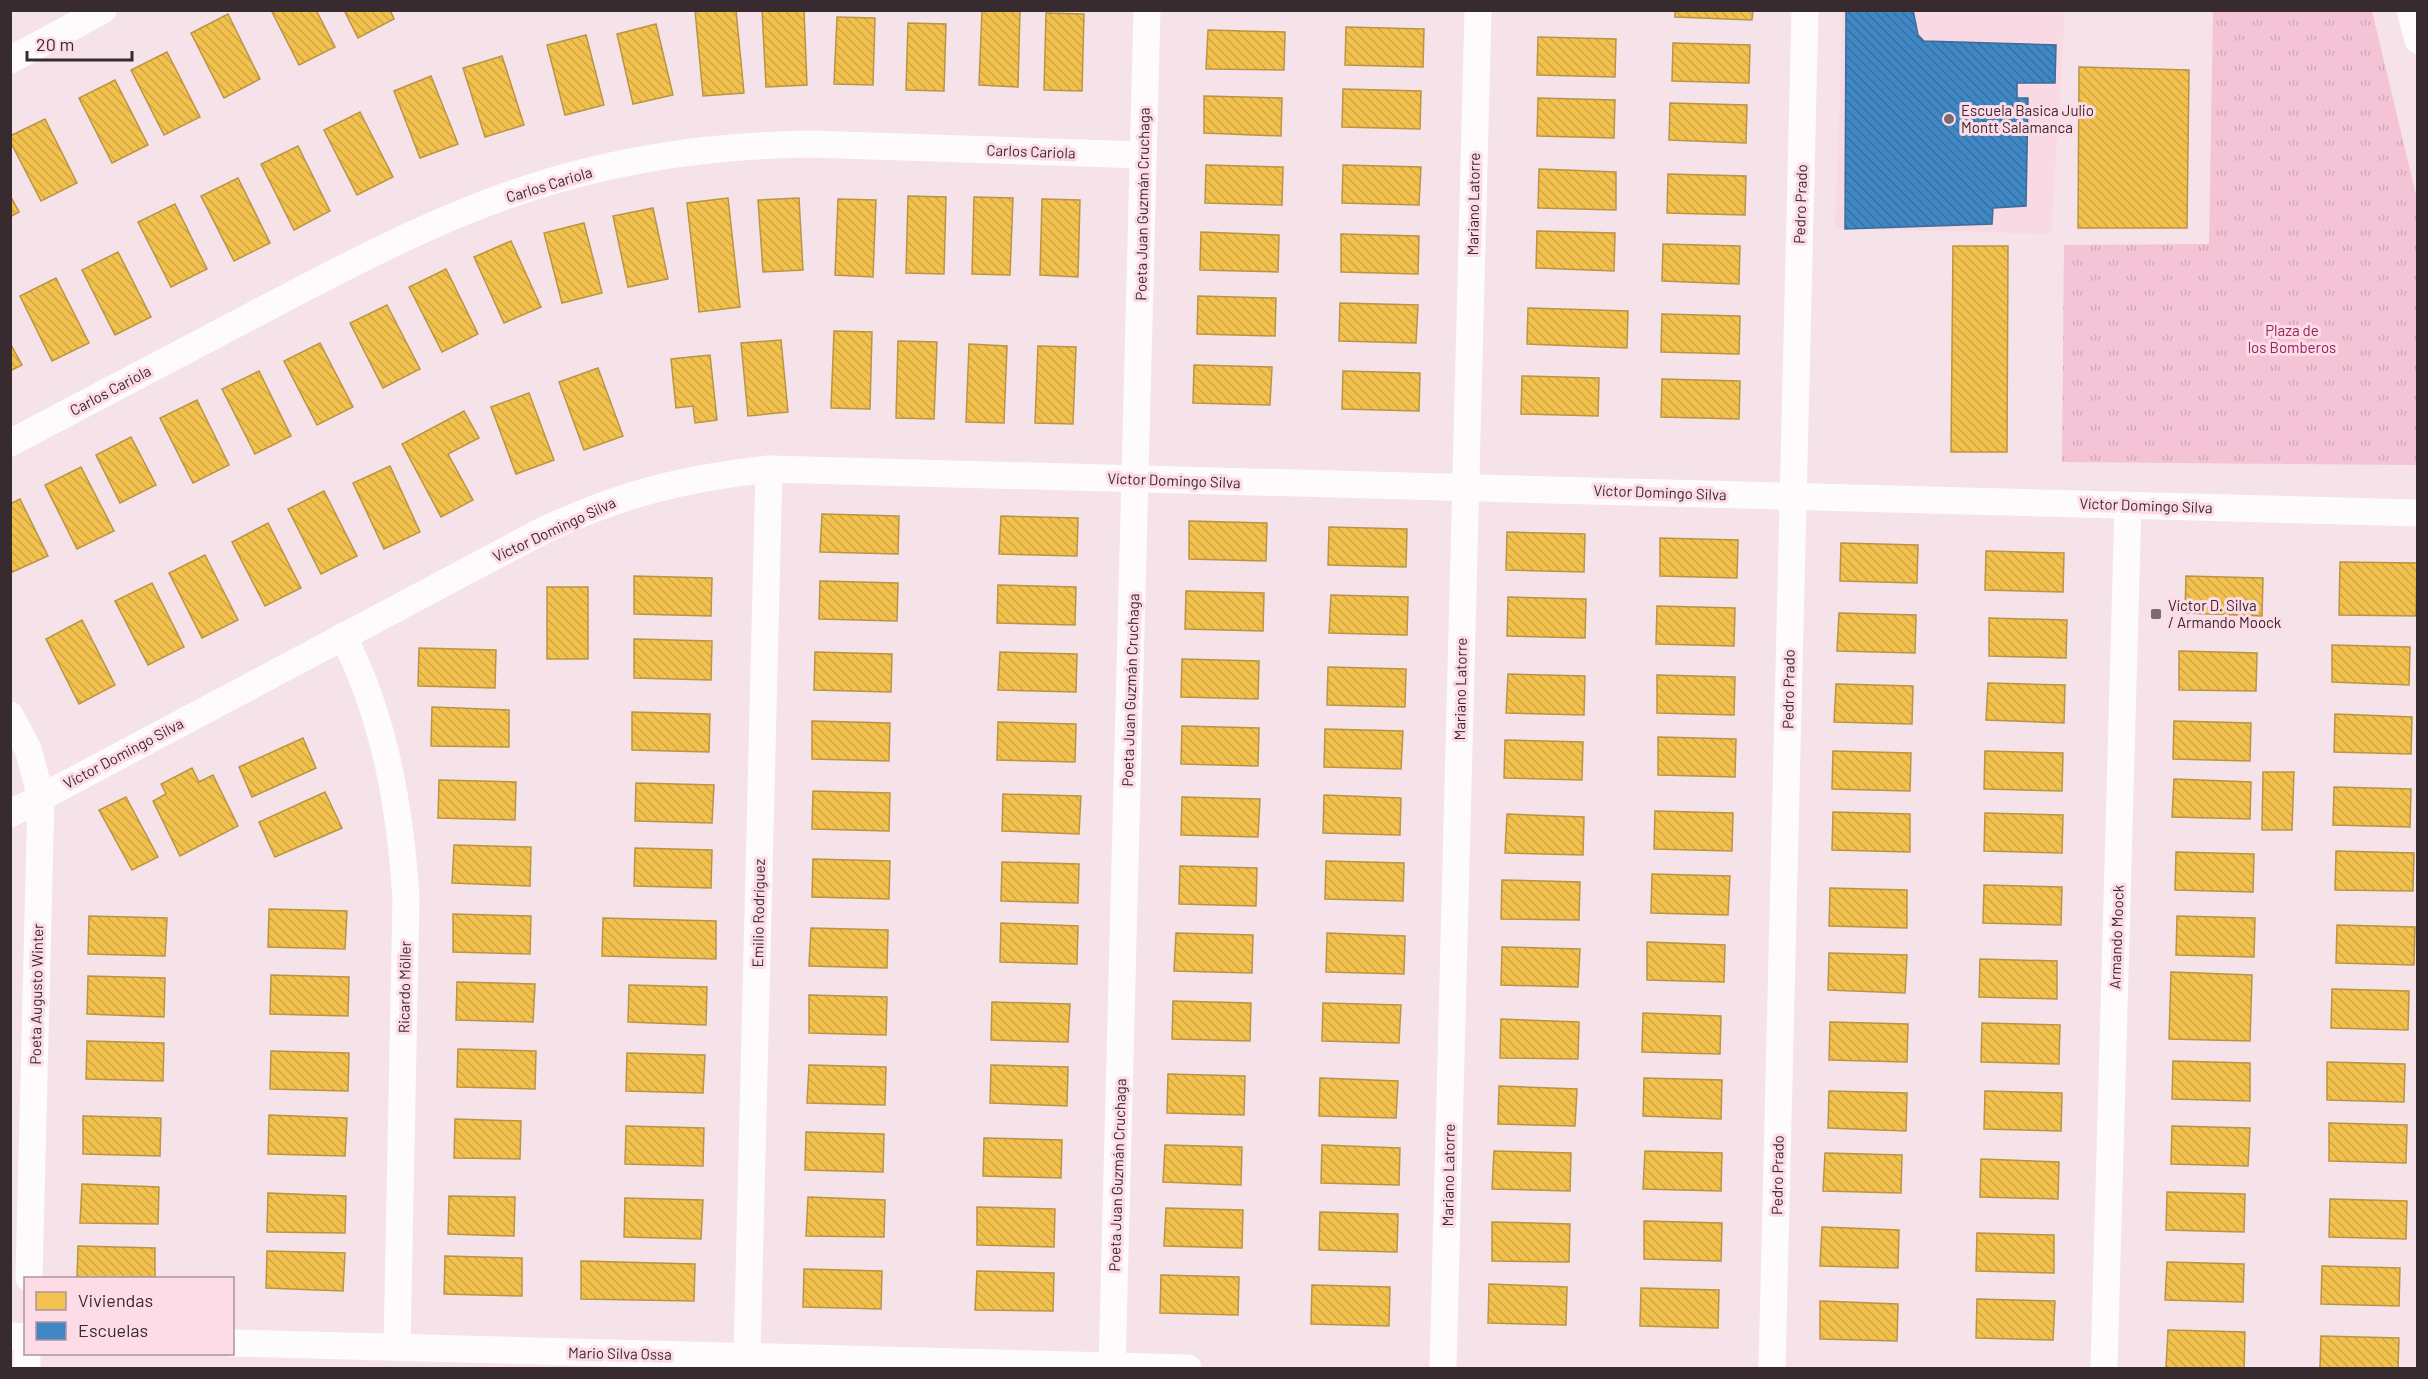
<svg xmlns="http://www.w3.org/2000/svg" width="2428" height="1379" font-family="Barlow,sans-serif">
  <style>
    .built { fill: #f8d9e4 }
    .grass { fill: url(#grass-tufts) }
    .homes { fill: url(#homes-back-hatch); stroke: #ba9445; stroke-width: 1.5 }
    .schools { fill: url(#schools-back-hatch); stroke: #3d6c98; stroke-width: 1.5 }
    .lines { fill: none; stroke-linecap: round; stroke-linejoin: round }
    .street { stroke: #fefbfc; stroke-width: 27 }
    .poi-dot { fill: #7a6b70; stroke: #fddbe7; stroke-width: 2 }
    .labels { text-anchor: middle; dominant-baseline: central; stroke-width: 6; stroke-linejoin: round; paint-order: stroke }
    .poi-label { font-size: 15px; fill: #382b2f; stroke: #fddbe7; text-anchor: start }
    .street-label { font-size: 15px; fill: #382b2f; stroke: #fddbe7 }
    .park-label { font-size: 15px; fill: #93225a; stroke: #fddbe7 }
  </style>
  <defs>
    <pattern id="grass-tufts" width="24" height="20" patternUnits="userSpaceOnUse" patternTransform="scale(1.5)"><rect width="24" height="20" fill="#f4c4d6"/><path d="M3 7l-1-3M5 7V3M7 7l1-3M15 17l-1-3M17 17v-4M19 17l1-3" fill="none" stroke="#d2a9b8"/></pattern>
    <pattern id="homes-back-hatch" width="6" height="6" patternUnits="userSpaceOnUse" patternTransform="scale(1.5)"><rect width="6" height="6" fill="#f2c14e"/><path d="M-1 5l2 2M0 0l6 6M5-1l2 2" fill="none" stroke="#d0a644"/></pattern>
    <pattern id="schools-back-hatch" width="6" height="6" patternUnits="userSpaceOnUse" patternTransform="scale(1.5)"><rect width="6" height="6" fill="#3f88c5"/><path d="M-1 5l2 2M0 0l6 6M5-1l2 2" fill="none" stroke="#366fa0"/></pattern>
  </defs>
  <rect width="100%" height="100%" fill="#f5e3e9"/>
  <!-- built -->
  <path class="built" d="M1843 11H2065L2051 234 1835 228Z"/>
  <!-- grass -->
  <path class="grass" d="M2213 11H2372L2417 199V465L2062 462 2064 245 2209 244Z"/>
  <!-- homes -->
  <g class="homes">
    <path d="M271 10H316L335 47 299 65Z"/>
    <path d="M344 10H390L394 19 358 38Z"/>
    <path d="M695 10H736L744 93 703 96Z"/>
    <path d="M762 10H804L807 85 766 87Z"/>
    <path d="M982 10H1020L1018 87 979 85Z"/>
    <path d="M1675 10H1753L1752 20 1675 17Z"/>
    <path d="M1046 13 1084 14 1082 91 1044 90Z"/>
    <path d="M228 14 260 79 224 98 191 33Z"/>
    <path d="M837 17 875 18 873 85 834 84Z"/>
    <path d="M908 23 946 24 944 91 906 90Z"/>
    <path d="M656 24 673 95 633 104 617 34Z"/>
    <path d="M1346 27 1424 29 1423 67 1345 65Z"/>
    <path d="M1208 30 1285 32 1284 70 1206 69Z"/>
    <path d="M586 35 604 105 565 115 547 45Z"/>
    <path d="M1538 37 1616 39 1615 77 1537 75Z"/>
    <path d="M1673 43 1750 45 1749 83 1672 81Z"/>
    <path d="M167 52 200 117 164 135 131 70Z"/>
    <path d="M502 56 524 125 485 137 463 68Z"/>
    <path d="M2079 67 2189 70 2187 228H2078Z"/>
    <path d="M431 76 458 144 420 158 394 91Z"/>
    <path d="M115 80 148 145 112 163 79 98Z"/>
    <path d="M1343 89 1421 91 1420 129 1342 127Z"/>
    <path d="M1204 96 1282 98 1281 136 1204 133Z"/>
    <path d="M1538 98 1615 100 1614 138 1537 136Z"/>
    <path d="M1670 103 1747 105 1746 143 1669 140Z"/>
    <path d="M360 112 393 177 357 195 324 130Z"/>
    <path d="M45 119 77 183 41 201 10 141V136Z"/>
    <path d="M298 146 330 211 294 230 261 164Z"/>
    <path d="M1206 165 1283 167 1282 205 1205 203Z"/>
    <path d="M1343 165 1421 167 1419 205 1342 203Z"/>
    <path d="M1539 169 1616 172V210L1538 208Z"/>
    <path d="M1668 174 1746 176 1745 215 1667 213Z"/>
    <path d="M238 178 270 243 234 261 201 196Z"/>
    <path d="M10 195 19 212 10 217Z"/>
    <path d="M908 196 946 197 944 274 906 273Z"/>
    <path d="M974 197 1013 198 1010 275 972 274Z"/>
    <path d="M728 198 740 307 699 312 687 203Z"/>
    <path d="M799 198 803 270 763 272 758 200Z"/>
    <path d="M838 199 876 200 873 277 835 275Z"/>
    <path d="M1042 199 1080 200 1078 277 1040 275Z"/>
    <path d="M175 204 207 269 171 287 138 222Z"/>
    <path d="M653 208 668 279 628 287 613 216Z"/>
    <path d="M584 223 602 293 562 303 544 233Z"/>
    <path d="M1537 231 1615 233 1614 271 1536 268Z"/>
    <path d="M1201 232 1279 235 1278 272 1200 270Z"/>
    <path d="M1341 234 1419 236 1418 274 1341 272Z"/>
    <path d="M511 241 541 307 504 323 474 257Z"/>
    <path d="M1663 244 1740 246 1739 284 1662 281Z"/>
    <path d="M1953 246H2008L2007 452H1951Z"/>
    <path d="M118 252 151 317 115 335 82 270Z"/>
    <path d="M446 269 478 334 442 352 409 287Z"/>
    <path d="M56 278 89 343 52 361 20 296Z"/>
    <path d="M1198 296 1276 298 1275 336 1197 334Z"/>
    <path d="M1340 303 1418 305 1416 343 1339 341Z"/>
    <path d="M387 305 420 369 383 388 350 323Z"/>
    <path d="M1528 308 1628 311 1627 348 1527 344Z"/>
    <path d="M1662 314 1740 316 1739 354 1661 352Z"/>
    <path d="M834 331 872 332 870 409 831 408Z"/>
    <path d="M781 340 788 412 748 416 741 343Z"/>
    <path d="M898 341 937 342 934 419 896 418Z"/>
    <path d="M10 343 22 365 10 371Z"/>
    <path d="M320 343 353 407 317 425 284 361Z"/>
    <path d="M969 344 1007 346 1004 423 966 422Z"/>
    <path d="M1038 346 1076 347 1073 424 1035 423Z"/>
    <path d="M710 355 717 420 695 423 693 406 676 408 671 359Z"/>
    <path d="M1194 365 1272 367 1270 405 1193 403Z"/>
    <path d="M598 368 623 436 584 450 559 382Z"/>
    <path d="M259 371 291 436 255 454 222 389Z"/>
    <path d="M1343 371 1420 373 1419 411 1342 409Z"/>
    <path d="M1522 376 1599 378 1598 416 1521 414Z"/>
    <path d="M1662 379 1740 381 1739 419 1661 417Z"/>
    <path d="M529 393 554 460 516 474 491 407Z"/>
    <path d="M197 400 229 465 193 483 160 418Z"/>
    <path d="M464 411 479 438 448 454 473 500 441 517 402 444Z"/>
    <path d="M131 437 156 485 120 503 96 455Z"/>
    <path d="M390 466 420 532 384 549 353 483Z"/>
    <path d="M81 467 114 531 77 549 45 485Z"/>
    <path d="M324 491 357 556 321 574 288 509Z"/>
    <path d="M20 499 48 556 10 573V504Z"/>
    <path d="M822 514 899 516 898 554 820 552Z"/>
    <path d="M1001 516 1078 518 1077 556 999 554Z"/>
    <path d="M1189 521 1267 523 1266 561 1189 559Z"/>
    <path d="M268 523 301 588 265 606 232 542Z"/>
    <path d="M1329 527 1407 529 1406 567 1328 565Z"/>
    <path d="M1507 532 1585 534 1584 572 1506 570Z"/>
    <path d="M1660 538 1738 540 1737 578 1660 576Z"/>
    <path d="M1841 543 1918 545 1917 583 1840 581Z"/>
    <path d="M1986 551 2064 553 2063 592 1985 590Z"/>
    <path d="M205 555 238 620 202 638 169 573Z"/>
    <path d="M2340 562 2417 563 2416 616 2339 615Z"/>
    <path d="M634 576 712 578 711 616 634 614Z"/>
    <path d="M2186 576 2263 578 2262 616 2185 613Z"/>
    <path d="M820 581 898 583 897 621 819 619Z"/>
    <path d="M152 583 184 647 148 665 115 601Z"/>
    <path d="M998 585 1076 587 1075 625 997 623Z"/>
    <rect x="547" y="587" width="41" height="72"/>
    <path d="M1186 591 1264 593 1263 631 1185 629Z"/>
    <path d="M1331 595 1408 597 1407 635 1329 633Z"/>
    <path d="M1508 597 1586 599 1585 638 1507 636Z"/>
    <path d="M1657 606 1735 608 1734 646 1656 644Z"/>
    <path d="M1839 613 1916 615 1915 653 1837 651Z"/>
    <path d="M1989 618 2067 620 2066 658 1989 656Z"/>
    <path d="M82 620 115 685 79 704 46 639Z"/>
    <path d="M634 639 712 641 711 680 634 678Z"/>
    <path d="M2332 645 2410 647 2409 685 2332 682Z"/>
    <path d="M419 648 496 650 495 688 418 686Z"/>
    <path d="M2179 651 2257 653 2256 691 2179 690Z"/>
    <path d="M815 652 892 654 891 692 814 690Z"/>
    <path d="M1000 652 1077 654 1076 692 998 690Z"/>
    <path d="M1182 659 1259 661 1258 699 1181 697Z"/>
    <path d="M1328 667 1406 669 1405 707 1327 705Z"/>
    <path d="M1508 674 1585 676 1584 715 1506 713Z"/>
    <path d="M1657 675 1735 677 1734 715 1657 713Z"/>
    <path d="M1988 683 2065 685 2064 723 1986 720Z"/>
    <path d="M1836 684 1913 686 1912 724 1834 722Z"/>
    <path d="M432 707 509 710V747L431 746Z"/>
    <path d="M632 712 710 714 709 752 632 750Z"/>
    <path d="M2335 714 2412 717 2411 754 2334 752Z"/>
    <path d="M812 721 890 723 889 761 812 759Z"/>
    <path d="M2174 721 2251 723 2250 761 2173 759Z"/>
    <path d="M998 722 1076 724 1075 762 997 760Z"/>
    <path d="M1182 726 1259 728 1258 766 1181 764Z"/>
    <path d="M1325 729 1403 731 1401 769 1324 767Z"/>
    <path d="M1658 737 1736 739 1735 777 1658 775Z"/>
    <path d="M303 738 316 768 252 797 239 767Z"/>
    <path d="M1505 740 1583 742 1582 780 1504 778Z"/>
    <path d="M1833 751 1911 753 1910 791 1832 789Z"/>
    <path d="M1985 751 2063 753 2062 791 1984 789Z"/>
    <path d="M192 768 199 782 213 775 238 826 180 856 153 801 166 794 161 784Z"/>
    <path d="M2263 772H2294L2292 830H2262Z"/>
    <path d="M2174 779 2251 782 2250 819 2172 817Z"/>
    <path d="M439 780 516 782 515 820 438 818Z"/>
    <path d="M636 783 714 785 712 823 635 821Z"/>
    <path d="M2334 787 2411 789 2410 827 2333 825Z"/>
    <path d="M813 791 890 793 889 831 812 829Z"/>
    <path d="M325 792 342 828 275 857 259 822Z"/>
    <path d="M1003 794 1081 796 1079 834 1002 831Z"/>
    <path d="M1324 795 1401 798 1400 835 1323 833Z"/>
    <path d="M126 797 158 857 132 870 99 810Z"/>
    <path d="M1182 797 1260 799 1258 837 1181 835Z"/>
    <path d="M1655 811 1733 813 1732 851 1654 849Z"/>
    <path d="M1833 812 1910 814V852L1832 850Z"/>
    <path d="M1985 813 2063 815 2062 853 1984 851Z"/>
    <path d="M1507 814 1584 817 1583 855 1505 853Z"/>
    <path d="M454 845 531 847 530 886 452 883Z"/>
    <path d="M635 848 712 850 711 888 634 886Z"/>
    <path d="M2336 851 2414 853 2413 891 2335 890Z"/>
    <path d="M2176 852 2254 854 2253 892 2175 890Z"/>
    <path d="M813 859 890 861 889 899 812 897Z"/>
    <path d="M1326 861 1404 863 1403 901 1325 899Z"/>
    <path d="M1002 862 1079 864 1078 903 1001 901Z"/>
    <path d="M1180 866 1257 868 1256 906 1179 904Z"/>
    <path d="M1652 874 1730 876 1728 915 1651 913Z"/>
    <path d="M1502 880 1580 882 1579 920 1501 919Z"/>
    <path d="M1984 885 2062 887 2061 925 1983 923Z"/>
    <path d="M1830 888 1907 890V928L1829 926Z"/>
    <path d="M269 909 347 911 345 949 268 947Z"/>
    <path d="M453 914 531 916 530 954 453 952Z"/>
    <path d="M89 916 167 918 165 956 88 954Z"/>
    <path d="M2177 916 2255 918 2254 957 2176 955Z"/>
    <path d="M603 918 716 921V959L602 956Z"/>
    <path d="M1001 923 1078 926 1077 964 1000 962Z"/>
    <path d="M2337 925 2415 927 2414 965 2336 963Z"/>
    <path d="M811 928 888 930 887 968 809 966Z"/>
    <path d="M1176 933 1253 935 1252 973 1174 971Z"/>
    <path d="M1327 933 1405 936 1404 974 1326 972Z"/>
    <path d="M1647 942 1725 945 1724 982 1647 980Z"/>
    <path d="M1502 947 1580 949 1578 987 1501 985Z"/>
    <path d="M1829 953 1907 955 1905 993 1828 990Z"/>
    <path d="M1980 959 2057 961V999L1979 997Z"/>
    <path d="M2171 972 2252 975 2250 1041 2169 1039Z"/>
    <path d="M271 975 349 977 348 1016 270 1014Z"/>
    <path d="M88 976 165 978 164 1017 87 1014Z"/>
    <path d="M457 982 535 984 533 1022 456 1020Z"/>
    <path d="M629 985 707 987 706 1025 628 1022Z"/>
    <path d="M2332 989 2409 991 2408 1030 2331 1028Z"/>
    <path d="M809 995 887 997 886 1035 809 1033Z"/>
    <path d="M1173 1001 1251 1003 1250 1041 1172 1039Z"/>
    <path d="M992 1002 1070 1004 1068 1042 991 1040Z"/>
    <path d="M1323 1003 1401 1005 1399 1043 1322 1041Z"/>
    <path d="M1643 1013 1721 1016 1720 1054 1642 1052Z"/>
    <path d="M1501 1019 1579 1022 1578 1059 1500 1058Z"/>
    <path d="M1830 1022 1908 1024 1907 1062 1829 1060Z"/>
    <path d="M1982 1023 2060 1025 2059 1064 1981 1062Z"/>
    <path d="M87 1041 164 1043 163 1081 86 1079Z"/>
    <path d="M458 1049 536 1051 535 1089 457 1087Z"/>
    <path d="M271 1051 349 1053 348 1091 270 1089Z"/>
    <path d="M627 1053 705 1055 703 1093 626 1091Z"/>
    <path d="M2173 1061 2250 1063V1101L2172 1099Z"/>
    <path d="M2327 1062 2405 1064 2404 1102 2327 1100Z"/>
    <path d="M809 1065 886 1067 885 1105 807 1103Z"/>
    <path d="M991 1065 1068 1067 1067 1106 990 1103Z"/>
    <path d="M1168 1074 1245 1076 1244 1115 1167 1113Z"/>
    <path d="M1320 1078 1398 1081 1396 1118 1319 1116Z"/>
    <path d="M1644 1078 1722 1080 1721 1119 1643 1116Z"/>
    <path d="M1499 1086 1577 1089 1575 1126 1498 1124Z"/>
    <path d="M1829 1091 1907 1093 1906 1131 1828 1128Z"/>
    <path d="M1985 1091 2062 1093 2061 1131 1984 1129Z"/>
    <path d="M269 1115 347 1118 345 1156 268 1154Z"/>
    <path d="M83 1116 161 1118 160 1156 83 1154Z"/>
    <path d="M455 1119 521 1121 520 1159 454 1158Z"/>
    <path d="M2329 1123 2407 1125 2406 1163 2329 1161Z"/>
    <path d="M626 1126 704 1128 703 1166 625 1164Z"/>
    <path d="M2172 1126 2250 1128 2248 1166 2171 1164Z"/>
    <path d="M806 1132 884 1134 883 1172 805 1170Z"/>
    <path d="M984 1138 1062 1140 1061 1178 983 1176Z"/>
    <path d="M1165 1145 1242 1147 1241 1185 1163 1182Z"/>
    <path d="M1322 1145 1400 1148 1399 1185 1321 1183Z"/>
    <path d="M1494 1151 1571 1153 1570 1191 1492 1189Z"/>
    <path d="M1645 1151 1722 1153 1721 1191 1643 1189Z"/>
    <path d="M1825 1153 1902 1155 1901 1193 1823 1191Z"/>
    <path d="M1981 1159 2059 1162 2058 1199 1980 1197Z"/>
    <path d="M82 1184 159 1187 158 1224 80 1223Z"/>
    <path d="M2167 1192 2245 1194 2244 1232 2166 1230Z"/>
    <path d="M268 1193 346 1196 345 1233 267 1232Z"/>
    <path d="M449 1196 515 1197 514 1236 448 1234Z"/>
    <path d="M808 1197 885 1200 884 1237 806 1236Z"/>
    <path d="M625 1198 703 1200 701 1239 624 1237Z"/>
    <path d="M2330 1199 2407 1201 2406 1239 2329 1237Z"/>
    <path d="M977 1207 1055 1209 1054 1247 977 1245Z"/>
    <path d="M1166 1208 1243 1210 1242 1248 1164 1246Z"/>
    <path d="M1320 1212 1398 1214 1397 1252 1319 1250Z"/>
    <path d="M1644 1221 1722 1223 1721 1261 1644 1259Z"/>
    <path d="M1492 1222 1570 1224 1569 1262 1492 1261Z"/>
    <path d="M1822 1227 1899 1230 1898 1268 1820 1266Z"/>
    <path d="M1977 1233 2054 1235V1273L1976 1271Z"/>
    <path d="M78 1246 155 1248V1278H77Z"/>
    <path d="M267 1251 345 1253 343 1291 266 1288Z"/>
    <path d="M445 1256 522 1258V1296L444 1294Z"/>
    <path d="M581 1261 695 1264 694 1301 581 1299Z"/>
    <path d="M2167 1262 2244 1264 2243 1302 2165 1300Z"/>
    <path d="M2322 1266 2400 1268 2399 1306 2321 1304Z"/>
    <path d="M804 1269 882 1271 881 1309 803 1307Z"/>
    <path d="M977 1271 1054 1273 1053 1311 975 1310Z"/>
    <path d="M1161 1275 1239 1277 1238 1315 1160 1313Z"/>
    <path d="M1489 1284 1567 1287 1566 1325 1488 1323Z"/>
    <path d="M1312 1285 1390 1287 1389 1326 1311 1324Z"/>
    <path d="M1641 1288 1719 1290 1718 1328 1640 1326Z"/>
    <path d="M1977 1299 2055 1301 2053 1340 1976 1338Z"/>
    <path d="M1820 1301 1898 1304 1897 1341 1820 1339Z"/>
    <path d="M2168 1330 2245 1332 2244 1368H2166Z"/>
    <path d="M2321 1336 2399 1338 2398 1368H2320Z"/>
  </g>
  <!-- schools -->
  <path class="schools" d="M1846 10H1913L1918 35 1924 41 2056 45 2055 83H2017V98H2028L2026 206 1993 208 1992 224 1845 229Z"/>
  <g class="lines">
    <!-- street -->
    <g class="street">
      <path d="M2410 10 2418 40"/>
      <path d="M10 60 103 10"/>
      <path d="M10 443C93 400 176 356 259 312 354 262 449 211 552 181 637 156 723 145 811 144L1143 155"/>
      <path d="M343 636C385 718 400 807 406 898L397 1347"/>
      <path d="M10 715 28 749 41 797 29 1278"/>
      <path d="M10 814 544 530C621 494 685 478 769 469L2418 513"/>
      <path d="M10 1336 26 1337"/>
      <path d="M232 1343 1188 1368"/>
      <path d="M747 1356 769 469"/>
      <path d="M27 1368V1354"/>
      <path d="M1112 1368 1147 10"/>
      <path d="M1443 1368 1478 10"/>
      <path d="M1772 1368 1805 10"/>
      <path d="M2104 1368 2128 505"/>
    </g>
  </g>
  <!-- markers -->
  <g class="poi-dot">
    <circle cx="1949" cy="119" r="6"/>
    <rect x="2150" y="608" width="12" height="12" rx="3"/>
  </g>
  <g class="labels">
    <!-- poi labels -->
    <g class="poi-label">
      <text x="1961" y="110">Escuela Basica Julio<tspan x="1961" dy="17">Montt Salamanca</tspan></text>
      <text x="2168" y="605">Víctor D. Silva<tspan x="2168" dy="17">/ Armando Moock</tspan></text>
    </g>
    <!-- street labels -->
    <g class="street-label">
      <text transform="translate(1031 151) rotate(2)">Carlos Cariola</text>
      <text transform="translate(549 184) rotate(-17)">Carlos Cariola</text>
      <text transform="translate(1142 204) rotate(-89)">Poeta Juan Guzmán Cruchaga</text>
      <text transform="translate(1473 204) rotate(-89)">Mariano Latorre</text>
      <text transform="translate(1800 204) rotate(-88)">Pedro Prado</text>
      <text transform="translate(110 390) rotate(-28)">Carlos Cariola</text>
      <text transform="translate(1174 480) rotate(2)">Víctor Domingo Silva</text>
      <text transform="translate(1660 492) rotate(2)">Víctor Domingo Silva</text>
      <text transform="translate(2146 505) rotate(2)">Víctor Domingo Silva</text>
      <text transform="translate(554 529) rotate(-25)">Víctor Domingo Silva</text>
      <text transform="translate(1460 689) rotate(-89)">Mariano Latorre</text>
      <text transform="translate(1788 689) rotate(-89)">Pedro Prado</text>
      <text transform="translate(1130 690) rotate(-88)">Poeta Juan Guzmán Cruchaga</text>
      <text transform="translate(123 753) rotate(-28)">Víctor Domingo Silva</text>
      <text transform="translate(758 913) rotate(-89)">Emilio Rodríguez</text>
      <text transform="translate(2116 937) rotate(-88)">Armando Moock</text>
      <text transform="translate(404 987) rotate(-89)">Ricardo Möller</text>
      <text transform="translate(36 994) rotate(-89)">Poeta Augusto Winter</text>
      <text transform="translate(1117 1175) rotate(-88)">Poeta Juan Guzmán Cruchaga</text>
      <text transform="translate(1448 1175) rotate(-89)">Mariano Latorre</text>
      <text transform="translate(1777 1175) rotate(-89)">Pedro Prado</text>
      <text transform="translate(620 1353) rotate(1)">Mario Silva Ossa</text>
    </g>
    <!-- park labels -->
    <g class="park-label">
      <text x="2292" y="330">Plaza de<tspan x="2292" dy="17">los Bomberos</tspan></text>
    </g>
  </g>
  <!-- border -->
  <rect width="2428" height="1379" fill="none" stroke="#382b2f" stroke-width="24"/>
  <!-- legend -->
  <rect x="24" y="1277" width="210" height="78" fill="#fddbe7" stroke="#ae959d" stroke-width="1.5"/>
  <rect x="36" y="1292" width="30" height="18" fill="#f2c14e" stroke="#ae959d" stroke-width="1.5"/>
  <text x="78" y="1307" font-size="18" fill="#382b2f">Viviendas</text>
  <rect x="36" y="1322" width="30" height="18" fill="#3f88c5" stroke="#ae959d" stroke-width="1.5"/>
  <text x="78" y="1337" font-size="18" fill="#382b2f">Escuelas</text>
  <!-- scale -->
  <path d="M27 51v9h105v-9" fill="none" stroke="#382b2f" stroke-width="3"/>
  <text x="36" y="51" font-size="18" fill="#382b2f" stroke="#fddbe7" stroke-width="4.5" paint-order="stroke">20 m</text>
</svg>
